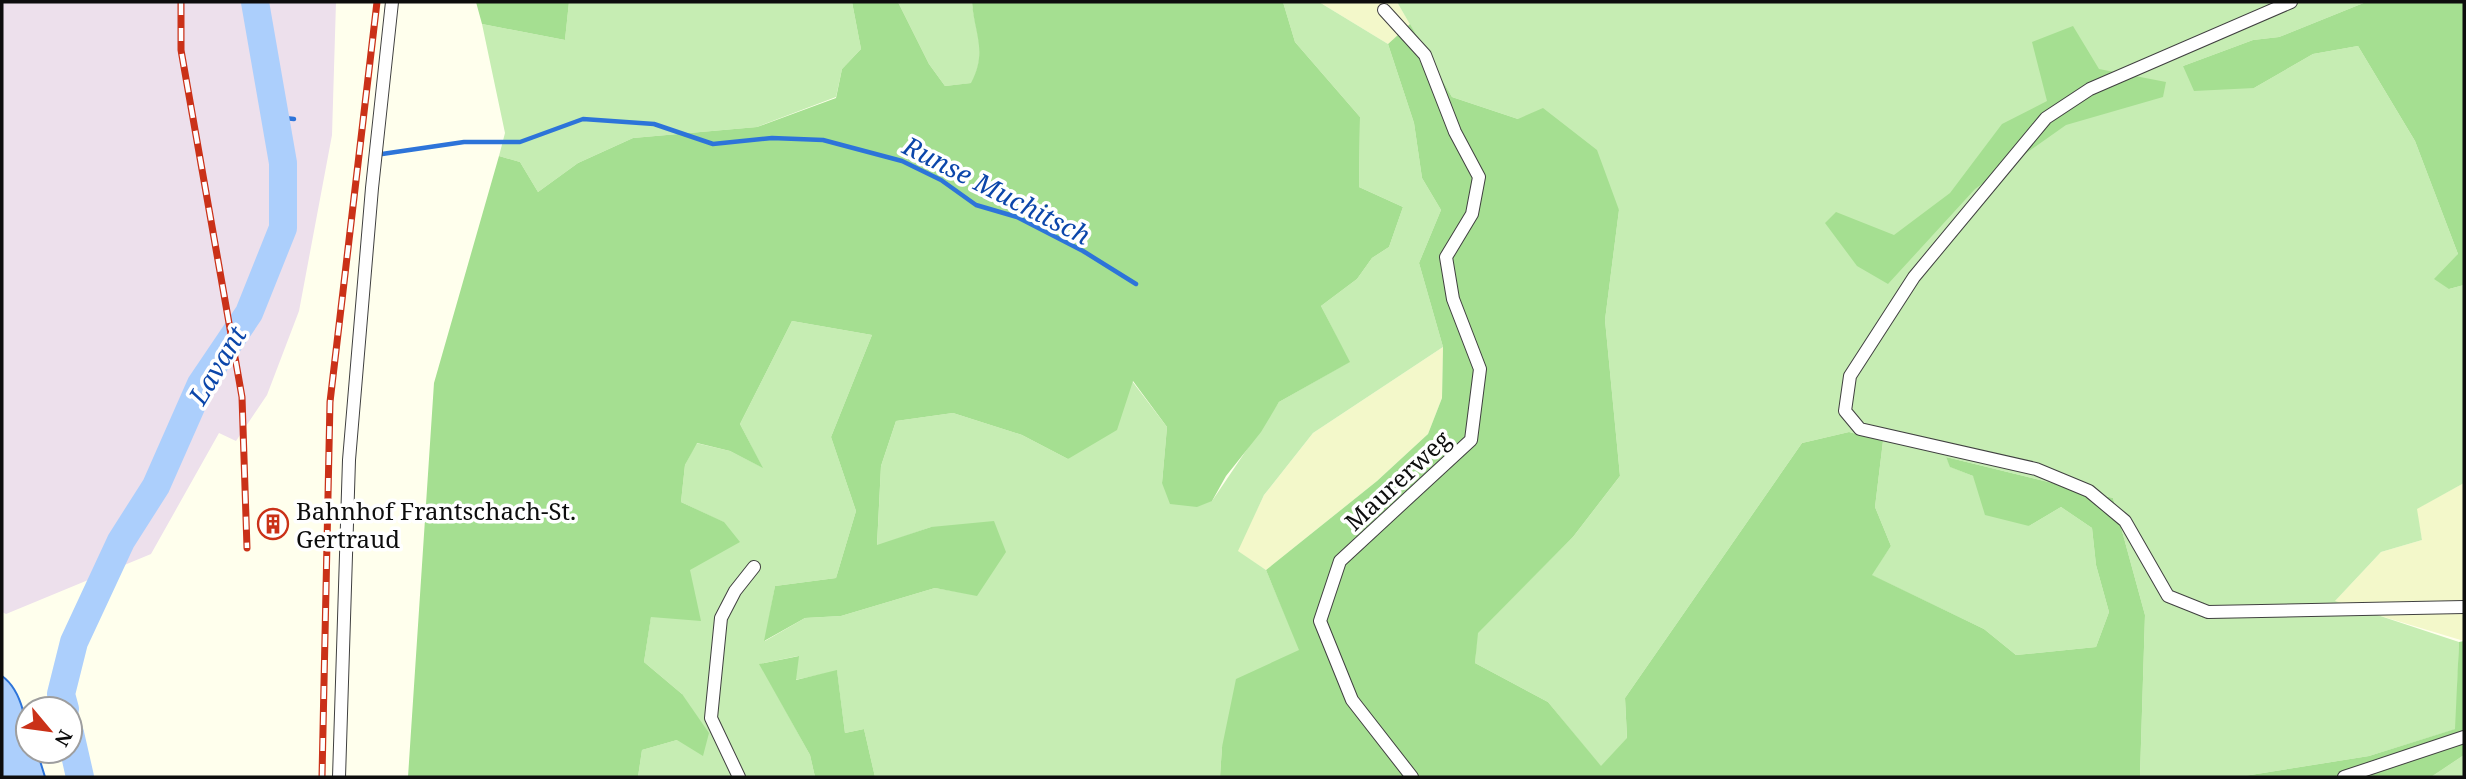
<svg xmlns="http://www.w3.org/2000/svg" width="2466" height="779" font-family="'Noto Serif',serif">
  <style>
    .industrial { fill: #ede0ec }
    .farmland { fill: #f3f8ca }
    .green { fill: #c6edb3 }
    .forest { fill: #a5df91 }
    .water { fill: #accffc; stroke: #2d74d9; stroke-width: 2 }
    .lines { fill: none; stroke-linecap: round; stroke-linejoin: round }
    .stream { stroke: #2d74d9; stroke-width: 4.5 }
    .river { stroke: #accffc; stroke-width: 28 }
    .minor-casing { stroke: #404040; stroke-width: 14 }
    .minor { stroke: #fff; stroke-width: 12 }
    .rail-casing { stroke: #ca3118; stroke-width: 7 }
    .rail { stroke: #fff; stroke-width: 4.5; stroke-dasharray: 13; stroke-linecap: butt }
    .labels { text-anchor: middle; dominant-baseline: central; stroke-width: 7; stroke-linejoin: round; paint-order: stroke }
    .street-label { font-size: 24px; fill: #0d0d0d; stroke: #fff }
    .poi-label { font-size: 24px; fill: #0d0d0d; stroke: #fff; text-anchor: start }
    .water-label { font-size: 26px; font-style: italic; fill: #0b46aa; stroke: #fff }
  </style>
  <rect width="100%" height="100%" fill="#ffffed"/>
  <!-- industrial -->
  <path class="industrial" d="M2 2H336L332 135 299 311 267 395 236 441 219 433 151 554 6 614 2 612Z"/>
  <!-- farmland -->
  <g class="farmland">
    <path d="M1319 2H1397L1410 24 1388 44Z"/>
    <path d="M1443 347 1442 398 1428 434 1377 481 1266 570 1237 551 1264 495 1313 433Z"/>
    <path d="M2464 483V641L2334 602 2381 552 2422 540 2416 509Z"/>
  </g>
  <!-- green -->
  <g class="green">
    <path d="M569 2H852L861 49 842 69 836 97 757 127 633 138 578 163 538 192 520 162 499 156 505 133 482 24 565 40Z"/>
    <path d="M898 2H972C975 33 988 50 972 83L945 86 929 64Z"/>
    <path d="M1283 2H1319L1388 44 1414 123 1422 178 1441 210 1419 263 1443 347 1313 433 1264 495 1238 551 1266 570 1300 650 1222 747 1220 777H875L864 729 845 733 837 671 795 680 798 656 760 664 810 755 815 777H638L642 750 677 740 682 694 644 662 651 616 723 522 681 502 685 465 696 443 730 451 762 467 740 424 792 321 872 335 831 437 856 511 836 578 775 586 765 641 805 618 841 616 935 588 977 595 931 527 877 546 881 466 896 421 953 413 1022 435 1068 459 1132 381 1167 427 1162 483 1212 501 1279 402 1349 362 1321 306 1357 279 1372 258 1389 247 1403 207 1359 187 1360 117 1295 42Z"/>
    <path d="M1397 2H2366L2279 37 2253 40 2183 66 2254 88 2313 54 2358 46 2415 141 2458 254 2449 289 2464 285V483L2417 509 2422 540 2381 552 2335 601 2459 642 2456 729 2369 756 2238 777 2140 776 2145 615 2113 498 1946 457 1951 467 1973 476 2029 526 2061 507 2092 528 2096 565 2109 612 2096 647 2016 655 1984 629 1871 575 1891 546 1875 507 1883 441 1849 432 1802 443 1625 698 1627 739 1601 767 1548 702 1475 663 1477 633 1573 537 1620 476 1605 320 1619 210 1518 119 1452 97Z"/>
    <path d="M2464 755V777H2431Z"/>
  </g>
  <!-- forest -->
  <g class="forest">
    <path d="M476 2H569L565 40 482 24Z"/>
    <path d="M852 2H898L929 64 945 86 971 83C988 51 974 33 972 2H1283L1295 42 1360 117 1359 187 1403 207 1389 247 1372 258 1357 279 1321 306 1350 362 1279 402 1261 432 1226 476 1212 501 1197 507 1170 504 1162 483 1167 427 1133 381 1117 430 1068 459 1022 435 953 413 896 421 881 466 877 545 931 527 994 521 1006 552 977 596 935 588 841 616 805 618 764 641 775 586 836 578 856 511 831 437 872 335 792 321 740 424 763 468 730 451 697 443 685 465 681 502 724 522 740 542 690 570 701 621 651 617 644 662 682 694 709 733 703 756 677 740 642 750 638 777H408L434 383 499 156 520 162 538 192 578 163 633 138 757 127 836 98 842 69 861 49Z"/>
    <path d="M2366 2H2464V285L2449 289 2434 279 2458 254 2415 141 2358 46 2313 54 2254 88 2194 91 2183 66 2253 40 2279 37Z"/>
    <path d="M1410 24 1452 97 1518 119 1543 108 1597 150 1619 210 1605 320 1620 476 1573 537 1478 633 1475 663 1548 702 1601 766 1627 738 1625 698 1802 443 1849 432 1883 441 1875 507 1891 546 1872 575 1984 629 2016 655 2096 647 2109 612 2096 565 2092 528 2061 507 2029 526 1985 515 1973 476 1950 467 1946 457 2113 498 2145 615 2140 776 2169 777H1220L1222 747 1236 679 1299 650 1266 570 1377 481 1428 434 1442 398 1443 347 1419 263 1441 210 1422 178 1414 123 1388 44Z"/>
    <path d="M2073 26 2099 69 2166 82 2163 97 2066 125 1975 189 1888 284 1857 266 1825 223 1836 212 1894 235 1950 193 2002 124 2047 101 2032 42Z"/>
    <path d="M2464 641V755L2431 777H2238L2369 756 2455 729 2459 642Z"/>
    <path d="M799 656 796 680 837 670 845 733 864 729 875 777H815L810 755 759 664Z"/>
  </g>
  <!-- water -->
  <path class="water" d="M2 676C23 691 28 727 28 751H37L45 777H2Z"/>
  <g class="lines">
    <!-- stream -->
    <g class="stream">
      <path d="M275 117 294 119"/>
      <path d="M382 154 464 142H520L583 119 654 124 713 144 772 138 823 140 902 161 941 180 976 205 1017 217 1083 251 1136 284"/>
    </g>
    <!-- river -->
    <g class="river">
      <path d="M65 709 61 694 74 642 121 541 156 486 201 384 249 313 283 228V163L255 2"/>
      <path d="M70 733 80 777"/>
    </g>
    <!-- minor casing -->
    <g class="minor-casing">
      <g id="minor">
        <path d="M2291 2 2090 89 2046 118 1914 277 1850 376 1845 411 1860 429 2036 469 2089 491 2125 521 2168 596 2208 612 2464 607"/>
        <path d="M1384 10 1425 55 1455 132 1479 177 1472 214 1446 257 1453 299 1480 369 1471 440 1340 561 1320 621 1352 700 1412 777"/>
        <path d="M339 777 349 460 372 188 392 2"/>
        <path d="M739 777 711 718 721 618 735 591 754 567"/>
        <path d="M2344 777 2464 737"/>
      </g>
    </g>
    <!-- minor -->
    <use href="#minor" class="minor"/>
    <!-- rail casing -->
    <g class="rail-casing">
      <g id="rail">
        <path d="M181 2V50L242 397 247 548"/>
        <path d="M322 777 330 402 377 2"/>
      </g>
    </g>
    <!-- rail -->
    <use href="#rail" class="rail"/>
  </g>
  <!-- icons -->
  <defs>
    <g id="building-ring" transform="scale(1.575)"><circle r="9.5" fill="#fff" stroke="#ca3118" stroke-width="1.5"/><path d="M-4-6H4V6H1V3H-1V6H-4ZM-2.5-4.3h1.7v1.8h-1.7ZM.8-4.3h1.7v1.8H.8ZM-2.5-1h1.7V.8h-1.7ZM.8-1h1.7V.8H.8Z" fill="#ca3118"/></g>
  </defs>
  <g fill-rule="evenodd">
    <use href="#building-ring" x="273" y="524"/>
  </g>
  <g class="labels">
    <!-- street labels -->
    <g class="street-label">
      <text transform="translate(1397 480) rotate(-43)">Maurerweg</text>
    </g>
    <!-- poi labels -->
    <g class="poi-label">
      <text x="296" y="510">Bahnhof Frantschach-St.<tspan x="296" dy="28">Gertraud</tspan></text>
    </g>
    <!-- water labels -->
    <g class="water-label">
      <text transform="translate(997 190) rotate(27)">Runse Muchitsch</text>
      <text transform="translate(217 365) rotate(-59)">Lavant</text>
    </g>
  </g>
  <!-- border -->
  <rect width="2466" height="779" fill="none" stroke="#0d0d0d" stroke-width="7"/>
  <!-- north arrow -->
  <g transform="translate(49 730) rotate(119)"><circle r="33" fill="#ffffff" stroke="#9e9e9e" stroke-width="2"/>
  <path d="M0-5L12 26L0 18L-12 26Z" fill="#ca3118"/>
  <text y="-10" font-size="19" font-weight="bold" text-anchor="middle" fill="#0d0d0d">N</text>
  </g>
</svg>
